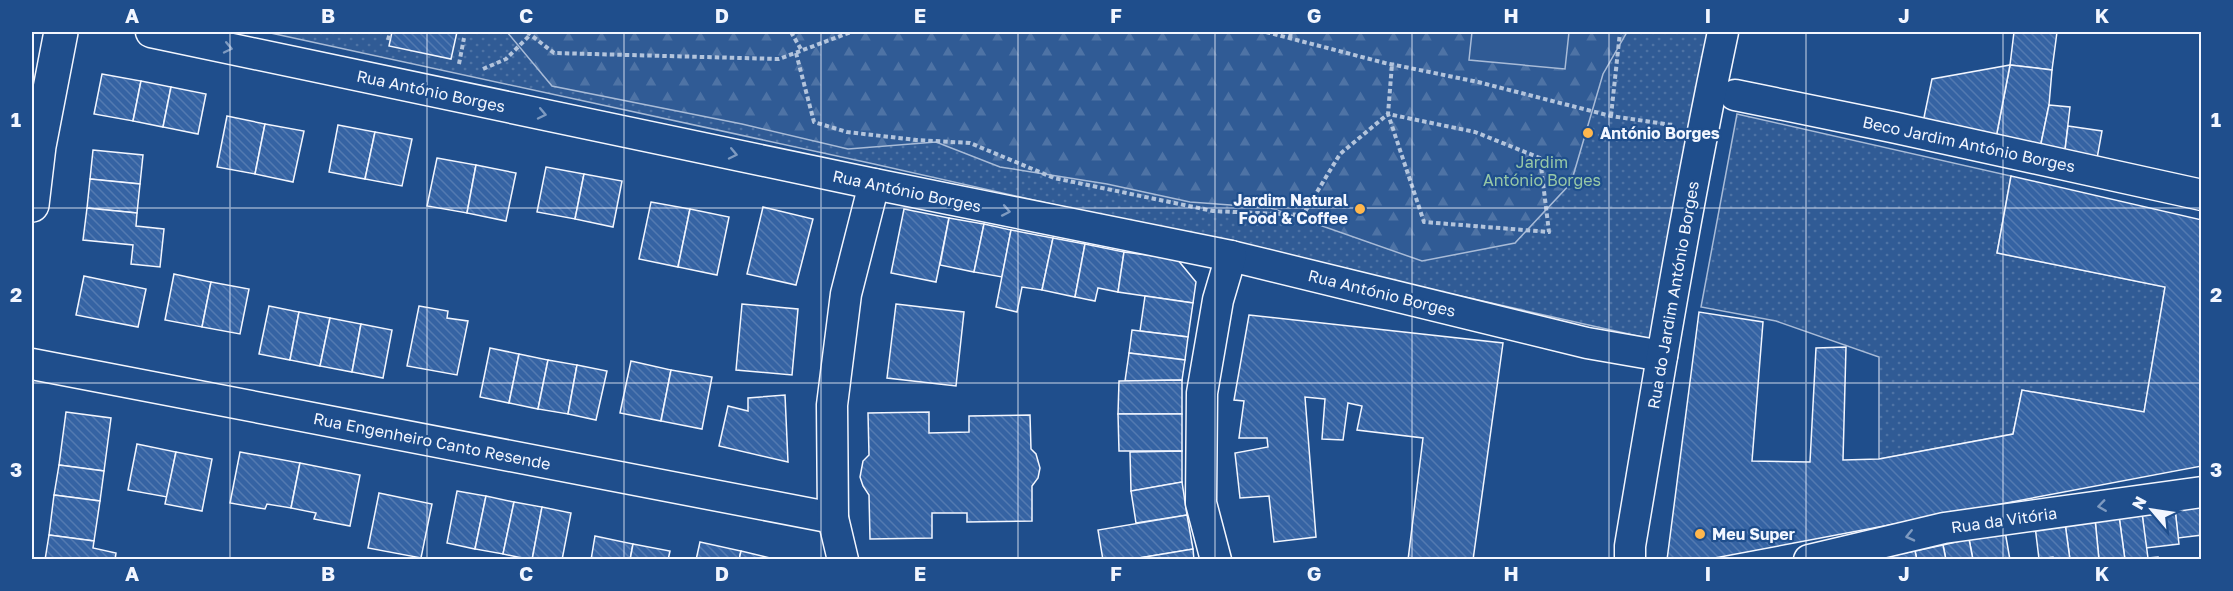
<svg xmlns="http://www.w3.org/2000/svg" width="2233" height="591" font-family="'Golos Text',sans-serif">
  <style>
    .grass { fill: url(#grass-dots); stroke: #a8bbd7; stroke-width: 1.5 }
    .forest { fill: url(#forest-firs); stroke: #a8bbd7; stroke-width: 1.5 }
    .built { fill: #305b95; stroke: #a8bbd7; stroke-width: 1.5 }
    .building { fill: url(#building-back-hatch); stroke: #f2f6ff; stroke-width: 1.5 }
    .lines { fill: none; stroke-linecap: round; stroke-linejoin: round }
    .street-casing { stroke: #f2f6ff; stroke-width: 33 }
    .secondary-casing { stroke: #f2f6ff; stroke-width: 36 }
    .path { stroke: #b3c4dc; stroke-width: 4; stroke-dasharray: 4.5 3; stroke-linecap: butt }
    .street { stroke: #1f4e8c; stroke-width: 30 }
    .secondary { stroke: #1f4e8c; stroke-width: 33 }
    .oneway { stroke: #7e9ac0 }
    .grid { fill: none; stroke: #f2f6ff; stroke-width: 1.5; stroke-opacity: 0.55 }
    .poi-dot { fill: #ffb74d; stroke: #1f4e8c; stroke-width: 2 }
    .labels { text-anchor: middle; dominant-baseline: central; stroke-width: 4.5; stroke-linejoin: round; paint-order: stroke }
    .street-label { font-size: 16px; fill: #f2f6ff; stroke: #1f4e8c }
    .poi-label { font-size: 16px; font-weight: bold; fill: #f2f6ff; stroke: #1f4e8c; text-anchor: start }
    .park-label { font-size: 16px; fill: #97c8a6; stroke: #1f4e8c }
    .neatline { fill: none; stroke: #f2f6ff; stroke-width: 2 }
    .grid-label { font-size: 20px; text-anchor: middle; font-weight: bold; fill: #f2f6ff }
  </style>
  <defs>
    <pattern id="grass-dots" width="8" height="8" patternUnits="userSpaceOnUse" patternTransform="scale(1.5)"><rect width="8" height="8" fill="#305b95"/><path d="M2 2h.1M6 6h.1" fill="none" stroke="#4e73a5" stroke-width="1.8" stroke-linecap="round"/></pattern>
    <pattern id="forest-firs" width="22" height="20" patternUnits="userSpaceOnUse" patternTransform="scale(1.5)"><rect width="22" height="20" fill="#305b95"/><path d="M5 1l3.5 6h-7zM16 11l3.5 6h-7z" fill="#4e73a5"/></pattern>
    <pattern id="building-back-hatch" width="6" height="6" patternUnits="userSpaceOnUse" patternTransform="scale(1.5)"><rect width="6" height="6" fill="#3563a3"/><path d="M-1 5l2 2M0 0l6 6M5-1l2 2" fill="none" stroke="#537ab1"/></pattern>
  </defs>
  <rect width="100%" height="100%" fill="#1f4e8c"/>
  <!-- grass -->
  <g class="grass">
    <path d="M266 32H1714L1651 339 874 164Z"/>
    <path d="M1737 114 2011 176 1997 253 2165 287 2144 412 2022 390 2013 434 1879 459V357L1776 321 1701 307Z"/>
  </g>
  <!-- forest -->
  <path class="forest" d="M507 32H1627L1603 74 1571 183 1515 243 1422 261 1271 208 1190 202 1107 184 1000 167 936 142 848 149 742 124 552 86Z"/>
  <!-- built -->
  <path class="built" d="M1472 32H1569L1565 69 1469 60Z"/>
  <!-- building -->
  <g class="building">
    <path d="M392 32H457L451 59 389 46Z"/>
    <path d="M2014 32H2057L2052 70 2010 65Z"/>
    <path d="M2010 65 2052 70 2049 105 2039 153 1995 143Z"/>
    <path d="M2010 65 1995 143 1922 127 1932 79Z"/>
    <path d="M102 74 141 81 133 121 94 114Z"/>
    <path d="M141 81 171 87 163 127 133 121Z"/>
    <path d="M171 87 206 94 198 134 163 127Z"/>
    <path d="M2049 105 2070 107 2064 158 2039 153Z"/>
    <path d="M227 116 265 124 255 174 217 167Z"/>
    <path d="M265 124 304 131 293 182 255 174Z"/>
    <path d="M338 125 375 132 365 179 329 172Z"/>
    <path d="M2068 126 2102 131 2096 164 2064 158Z"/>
    <path d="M375 132 412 139 402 186 365 179Z"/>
    <path d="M93 150 143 155 140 184 90 179Z"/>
    <path d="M437 158 476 165 467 213 427 206Z"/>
    <path d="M476 165 516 173 506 221 467 213Z"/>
    <path d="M546 167 584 174 575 219 537 212Z"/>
    <path d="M584 174 622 181 613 227 575 219Z"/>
    <path d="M2011 176 2202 220V466L1704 560H1667L1699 312 1763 322 1752 461 1810 462 1816 348 1846 347 1843 460 1879 459 2013 434 2022 390 2144 412 2165 287 1997 253Z"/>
    <path d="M90 179 140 184 137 213 87 208Z"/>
    <path d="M651 202 690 209 678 267 639 259Z"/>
    <path d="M763 207 813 219 796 285 747 274Z"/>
    <path d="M87 208 137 213 136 226 164 229 160 267 131 264 133 245 83 240Z"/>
    <path d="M690 209 729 217 717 275 678 267Z"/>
    <path d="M904 209 949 218 936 282 891 273Z"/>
    <path d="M949 218 984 224 974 272 940 265Z"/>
    <path d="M984 224 1011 230 1002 277 974 272Z"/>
    <path d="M1011 230 1053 238 1042 290 1022 287 1017 312 996 307Z"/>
    <path d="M1053 238 1085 244 1075 297 1042 290Z"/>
    <path d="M1085 244 1124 252 1118 292 1098 288 1095 301 1075 297Z"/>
    <path d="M1124 252 1177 259 1196 282 1193 303 1118 292Z"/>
    <path d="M174 274 211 282 202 327 165 320Z"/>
    <path d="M84 276 146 289 138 327 76 315Z"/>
    <path d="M211 282 249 289 240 334 202 327Z"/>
    <path d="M1145 296 1193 303 1188 337 1140 331Z"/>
    <path d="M742 304 798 309 792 375 736 370Z"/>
    <path d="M896 304 964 312 956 386 887 378Z"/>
    <path d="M269 306 299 312 290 360 259 354Z"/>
    <path d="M419 306 448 311 447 318 468 321 457 375 407 366Z"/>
    <path d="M299 312 330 318 320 366 290 360Z"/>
    <path d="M1249 315 1503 343 1473 560H1408L1423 438 1357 430 1362 406 1348 403 1343 440 1322 439 1325 399 1305 397 1316 537 1274 542 1269 496 1240 498 1235 453 1268 447 1267 438H1239L1244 401 1234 400Z"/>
    <path d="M330 318 361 324 352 372 320 366Z"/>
    <path d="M361 324 392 330 383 378 352 372Z"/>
    <path d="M1132 330 1188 337 1185 360 1129 353Z"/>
    <path d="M490 348 519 354 509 403 480 397Z"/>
    <path d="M1129 353 1185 360 1182 380 1125 381Z"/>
    <path d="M519 354 548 360 538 409 509 403Z"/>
    <path d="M548 360 577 365 568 414 538 409Z"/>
    <path d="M631 361 671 370 661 421 620 413Z"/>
    <path d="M577 365 607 371 596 420 568 414Z"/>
    <path d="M671 370 712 377 702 429 661 421Z"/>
    <path d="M1182 380V414H1118L1119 381Z"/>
    <path d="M785 395 788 462 719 446 728 406 748 411V398Z"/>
    <path d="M66 412 111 418 104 471 59 465Z"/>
    <path d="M929 412V433L969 432V416L1030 415 1031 449 1036 454 1040 468 1038 478 1032 486V521L967 522V513H932V538L870 539 869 495 863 486 860 477 863 461 869 455 868 413Z"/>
    <path d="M1118 414H1182V451H1119Z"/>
    <path d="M137 444 176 452 167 497 128 490Z"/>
    <path d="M1182 451V482L1131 491 1130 452Z"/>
    <path d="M176 452 212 459 202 511 165 504Z"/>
    <path d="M240 452 300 463 291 508 267 504 265 509 230 503Z"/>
    <path d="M300 463 360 475 350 526 314 519 316 513 291 508Z"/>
    <path d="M59 465 104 471 100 501 54 495Z"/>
    <path d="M1182 482 1187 515 1136 523 1131 491Z"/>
    <path d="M457 491 486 496 475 549 447 543Z"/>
    <path d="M379 493 432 504 421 558 368 548Z"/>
    <path d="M54 495 100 501 94 541 49 535Z"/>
    <path d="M486 496 514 502 503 554 475 549Z"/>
    <path d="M514 502 542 507 532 560 503 554Z"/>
    <path d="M2202 506V535L2178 538 2175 509Z"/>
    <path d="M542 507 571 513 562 560H532Z"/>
    <path d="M2175 509 2179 544 2146 548 2142 513Z"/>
    <path d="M2142 513 2148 558 2158 557V560H2125L2119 516Z"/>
    <path d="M1187 515 1193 549 1127 560H1103L1098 530Z"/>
    <path d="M2119 516 2125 560H2099L2095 519Z"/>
    <path d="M2095 519 2099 560H2070L2065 523Z"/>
    <path d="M2065 523 2070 560H2054L2053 557 2039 559 2035 526Z"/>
    <path d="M2005 531 2010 560H1973L1969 539Z"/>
    <path d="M49 535 94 541 93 548 116 553 115 560H45Z"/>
    <path d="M595 536 633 544 630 560H591Z"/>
    <path d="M1969 539 1973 560H1946L1943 545Z"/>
    <path d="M700 542 741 551 739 560H696Z"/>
    <path d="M633 544 670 551 668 560H630Z"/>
    <path d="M1943 545 1946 560H1917L1915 551Z"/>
    <path d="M1193 549 1194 560H1127Z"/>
    <path d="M741 551 778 560H739Z"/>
    <path d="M1915 551 1917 560H1885V557Z"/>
  </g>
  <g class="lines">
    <!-- street casing -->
    <g class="street-casing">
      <g id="street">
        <path d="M151 32 874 184 1231 256 1587 343 1662 356"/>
        <path d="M1735 95 1892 127 2202 195"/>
        <path d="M32 364 833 518"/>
        <path d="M843 560 833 518 832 405 846 294 874 184"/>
        <path d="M1216 560 1201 503 1202 393 1218 300 1231 256"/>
        <path d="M1630 560V546C1659 374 1687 202 1723 32"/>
        <path d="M1809 560 1944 528 2202 492"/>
      </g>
    </g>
    <!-- secondary casing -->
    <g class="secondary-casing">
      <path id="secondary" d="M32 205 39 146 61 32"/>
    </g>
    <!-- path -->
    <g class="path">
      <path d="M527 32 554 53 779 59 851 32"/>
      <path d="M791 32 802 51"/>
      <path d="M1266 32 1385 63 1478 82 1611 116 1672 125"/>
      <path d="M1290 38 1291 32"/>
      <path d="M388 40 390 32"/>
      <path d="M796 53 814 122 847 132 916 140 970 143 1054 178 1213 211 1303 215 1340 154 1388 114 1424 222 1549 232 1540 158 1475 132 1388 114 1392 64"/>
      <path d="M459 64 464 38"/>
      <path d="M483 69 506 59 530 35"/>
      <path d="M1611 116 1620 32"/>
    </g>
    <!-- street -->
    <use href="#street" class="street"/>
    <!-- secondary -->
    <use href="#secondary" class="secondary"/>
  </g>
  <!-- one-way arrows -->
  <defs><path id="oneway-chevron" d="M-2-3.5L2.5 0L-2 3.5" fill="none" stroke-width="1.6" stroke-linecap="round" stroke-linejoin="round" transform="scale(1.5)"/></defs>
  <g class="oneway">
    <use href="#oneway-chevron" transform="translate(228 48) rotate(12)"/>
    <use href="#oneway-chevron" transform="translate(542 114) rotate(12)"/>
    <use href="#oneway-chevron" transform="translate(733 154) rotate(12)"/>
    <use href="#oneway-chevron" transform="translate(1006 211) rotate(11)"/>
    <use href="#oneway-chevron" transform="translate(2102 506) rotate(172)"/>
    <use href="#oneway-chevron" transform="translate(1910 536) rotate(167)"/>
  </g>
  <!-- grid -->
  <path class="grid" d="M230 32V560M427 32V560M624 32V560M821 32V560M1018 32V560M1215 32V560M1412 32V560M1609 32V560M1806 32V560M2003 32V560M32 208H2202M32 383H2202"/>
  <!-- markers -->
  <g class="poi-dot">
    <circle cx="1588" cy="133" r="6"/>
    <circle cx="1360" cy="209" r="6"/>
    <circle cx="1700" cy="534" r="6"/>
  </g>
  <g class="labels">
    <!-- street labels -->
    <g class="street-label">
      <text transform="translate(431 91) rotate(12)">Rua António Borges</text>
      <text transform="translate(1969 144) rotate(12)">Beco Jardim António Borges</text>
      <text transform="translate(907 191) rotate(12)">Rua António Borges</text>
      <text transform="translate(1382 293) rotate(14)">Rua António Borges</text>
      <text transform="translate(1673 295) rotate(-80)">Rua do Jardim António Borges</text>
      <text transform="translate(432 441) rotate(11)">Rua Engenheiro Canto Resende</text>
      <text transform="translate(2004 520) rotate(-8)">Rua da Vitória</text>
    </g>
    <!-- poi labels -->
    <g class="poi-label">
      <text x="1600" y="133">António Borges</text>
      <text x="1348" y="200" text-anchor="end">Jardim Natural<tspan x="1348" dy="18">Food &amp; Coffee</tspan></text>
      <text x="1712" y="534">Meu Super</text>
    </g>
    <!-- park labels -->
    <g class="park-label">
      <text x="1542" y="162">Jardim<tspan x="1542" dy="18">António Borges</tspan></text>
    </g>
  </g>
  <!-- border -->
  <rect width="2233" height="591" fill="none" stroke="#1f4e8c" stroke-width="66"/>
  <!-- north arrow -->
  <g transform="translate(2152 510) rotate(299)" stroke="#1f4e8c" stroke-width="4.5" paint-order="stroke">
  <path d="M0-4.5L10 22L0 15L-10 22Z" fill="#f2f6ff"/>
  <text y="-9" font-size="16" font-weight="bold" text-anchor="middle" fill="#f2f6ff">N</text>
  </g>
  <rect x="33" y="33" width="2167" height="525" class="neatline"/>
  <g class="grid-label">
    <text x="132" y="23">A</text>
    <text x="328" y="23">B</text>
    <text x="526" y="23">C</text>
    <text x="722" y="23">D</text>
    <text x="920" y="23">E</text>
    <text x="1116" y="23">F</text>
    <text x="1314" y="23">G</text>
    <text x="1511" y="23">H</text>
    <text x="1708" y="23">I</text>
    <text x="1904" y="23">J</text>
    <text x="2102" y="23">K</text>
    <text x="16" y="127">1</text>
    <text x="2216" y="127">1</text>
    <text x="16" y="302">2</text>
    <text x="2216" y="302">2</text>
    <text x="16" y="477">3</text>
    <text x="2216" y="477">3</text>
    <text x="132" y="581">A</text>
    <text x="328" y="581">B</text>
    <text x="526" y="581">C</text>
    <text x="722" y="581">D</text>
    <text x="920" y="581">E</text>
    <text x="1116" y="581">F</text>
    <text x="1314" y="581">G</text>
    <text x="1511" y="581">H</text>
    <text x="1708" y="581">I</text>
    <text x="1904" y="581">J</text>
    <text x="2102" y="581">K</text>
  </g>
</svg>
